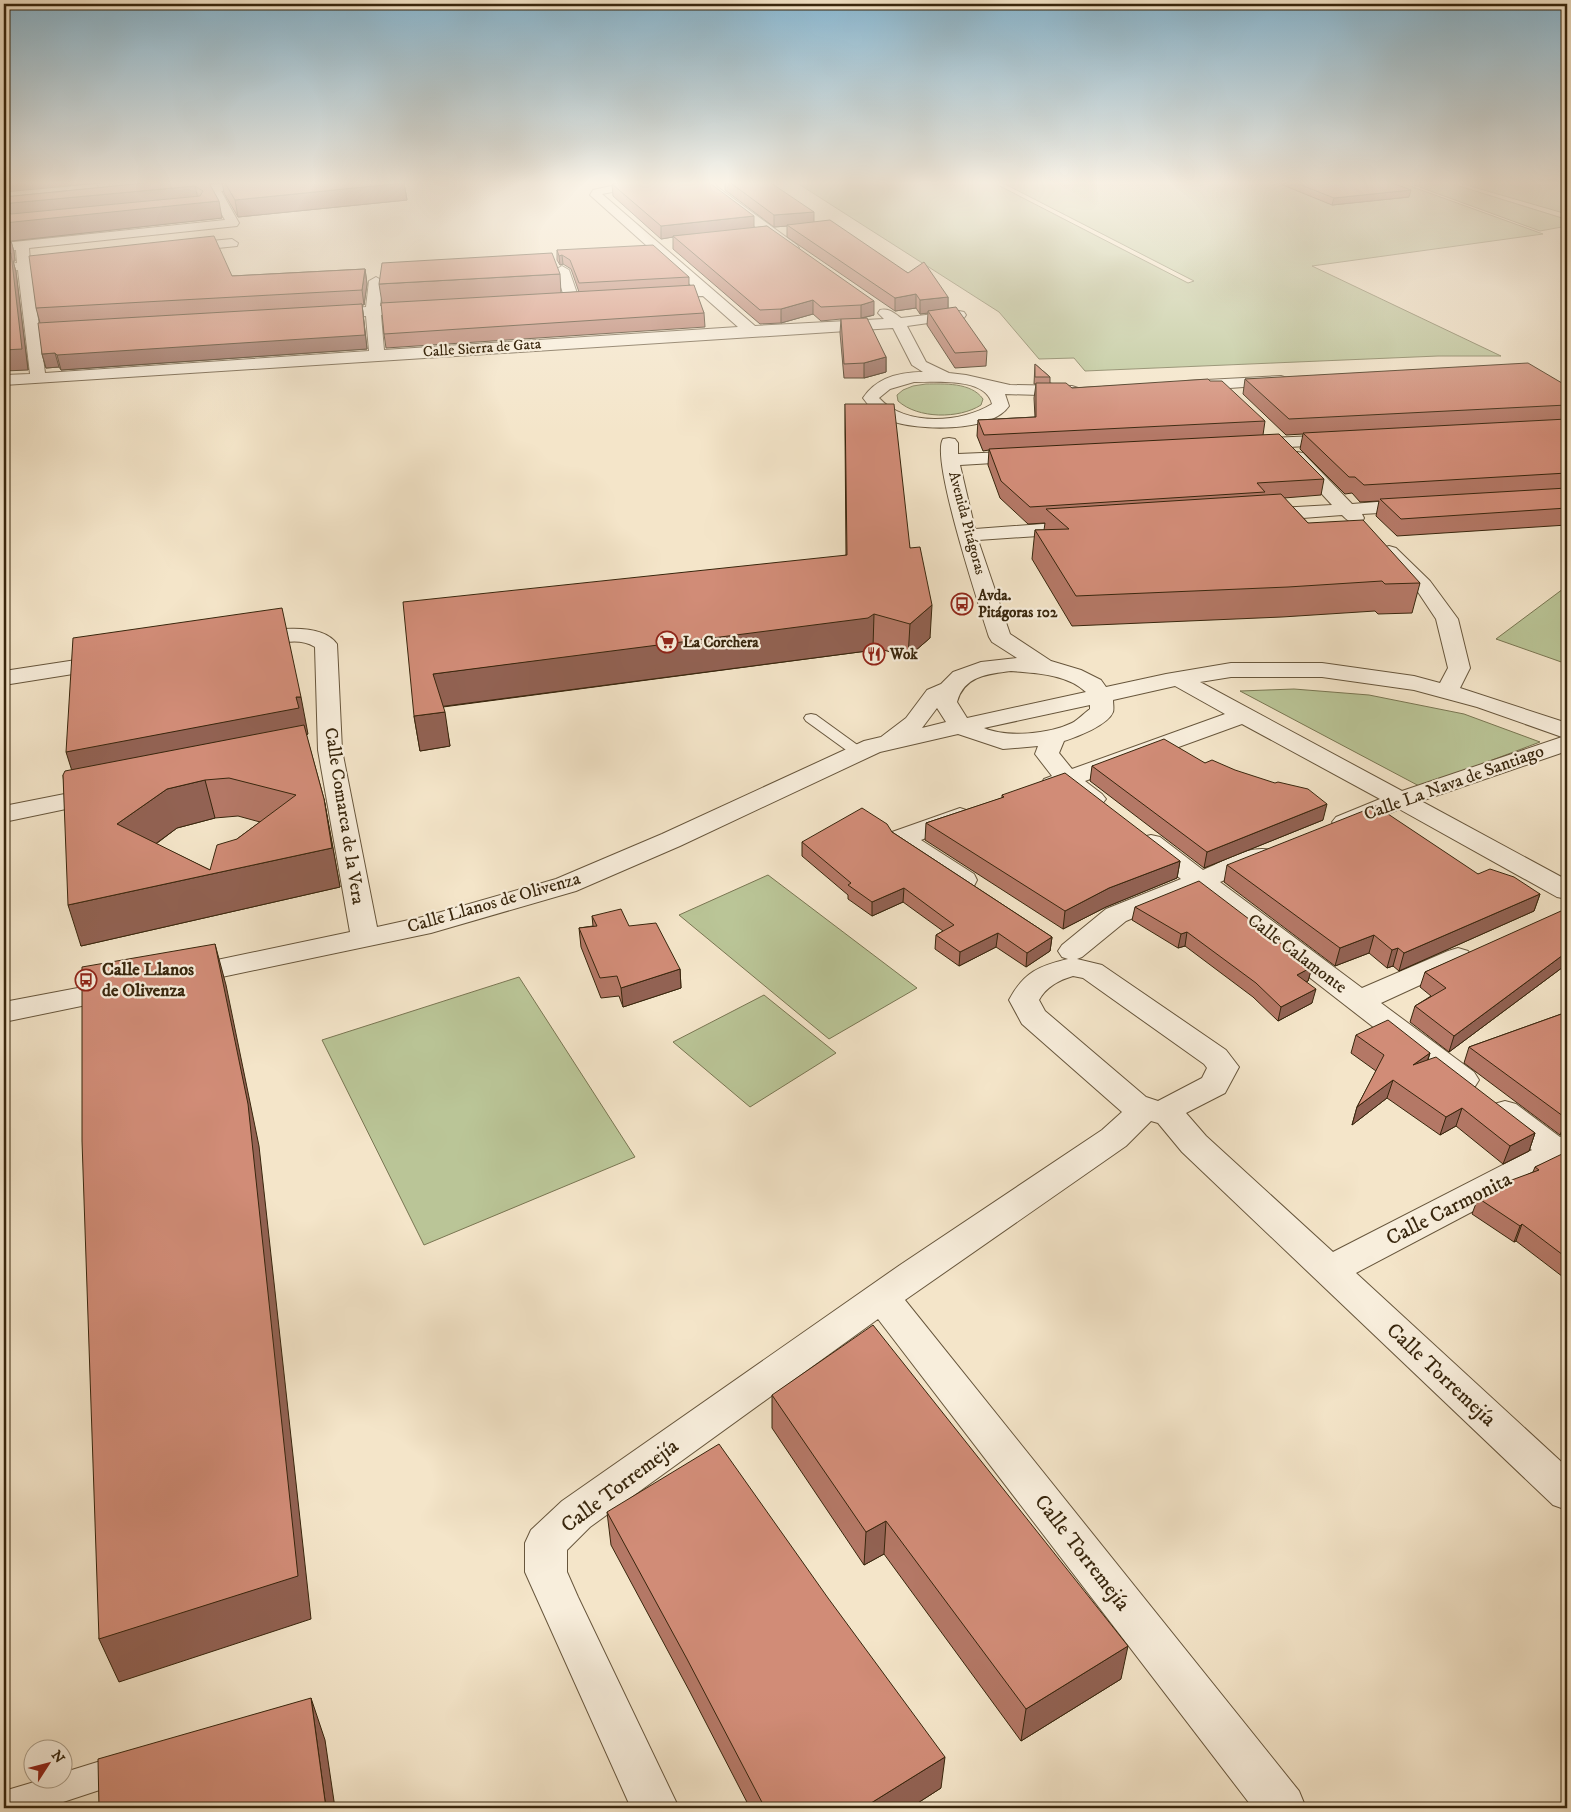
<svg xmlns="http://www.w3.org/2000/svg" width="1571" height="1812" font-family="'IM FELL DW Pica',serif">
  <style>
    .green { fill: #bac597; stroke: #797652 }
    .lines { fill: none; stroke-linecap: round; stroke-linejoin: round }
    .lane-casing { stroke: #67563c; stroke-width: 2 }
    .street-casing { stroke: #67563c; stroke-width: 2 }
    .primary-casing { stroke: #38260d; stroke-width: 2 }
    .lane { fill: #f8eedc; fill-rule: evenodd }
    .street { fill: #f8eedc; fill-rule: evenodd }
    .primary { fill: #f4e5c9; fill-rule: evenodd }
    .wall { fill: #b47866; stroke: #38260d; fill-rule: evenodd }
    .shaded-wall { fill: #926253; stroke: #38260d }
    .building { fill: #d18c77; stroke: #38260d; fill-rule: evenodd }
    .labels { text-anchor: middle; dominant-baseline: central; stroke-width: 4.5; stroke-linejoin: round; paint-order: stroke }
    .far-street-label { font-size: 15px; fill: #38260d; stroke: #f8eedc }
    .far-poi-label { font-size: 15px; font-weight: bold; fill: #38260d; stroke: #f8eedc; text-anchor: start }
    .street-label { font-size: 18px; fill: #38260d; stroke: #f8eedc }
    .poi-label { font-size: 18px; font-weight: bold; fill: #38260d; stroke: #f8eedc; text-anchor: start }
    .near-street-label { font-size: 21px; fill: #38260d; stroke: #f8eedc }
  </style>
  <rect width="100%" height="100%" fill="#f4e5c9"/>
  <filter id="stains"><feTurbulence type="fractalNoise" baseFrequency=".004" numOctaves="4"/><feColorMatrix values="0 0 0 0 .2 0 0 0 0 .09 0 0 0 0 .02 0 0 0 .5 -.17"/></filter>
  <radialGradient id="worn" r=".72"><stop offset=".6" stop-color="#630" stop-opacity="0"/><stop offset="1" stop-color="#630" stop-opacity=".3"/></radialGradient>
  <!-- green -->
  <g class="green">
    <path d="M794 181H990L1188 283 1194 281 999 181H1396L1543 234 1312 266 1501 356H1438L1085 371 1074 358 1039 359 999 312Z"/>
    <path d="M1403 181H1443L1562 218 1567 222V226L1540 231Z"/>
    <path d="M1455 181H1567V214L1470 186Z"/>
    <path d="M926 384C944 384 971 382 983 399L981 405C959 419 918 419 898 401L897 395 903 390 913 386Z"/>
    <path d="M1567 586V664L1496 639Z"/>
    <path d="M1294 689 1369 695 1464 714 1540 742 1421 787 1240 691Z"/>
    <path d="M768 875 917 988 829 1039 679 915Z"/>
    <path d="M519 977 635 1157 424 1245 322 1040Z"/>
    <path d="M764 995 836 1053 750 1107 673 1042Z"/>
  </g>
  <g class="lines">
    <!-- lane casing -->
    <g class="lane-casing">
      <g id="lane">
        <path d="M811 714 816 715 863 749 866 752 863 755H853L806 721 804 718 806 715Z"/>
        <path d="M120 1755 130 1760 135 1770 130 1780 45 1808H4V1791L41 1780H62V1773Z"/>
      </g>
    </g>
    <!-- street casing -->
    <g class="street-casing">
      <g id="street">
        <path d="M96 181H108L110 188 108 190H100Z"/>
        <path d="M634 181H659L653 184 602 194 755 326 884 319 878 313 880 310C889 308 894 313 901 318L959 311 964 312 966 315 964 318 907 326 926 362 949 373 966 375 1010 385 1072 386 1078 388 1080 391 1078 394 1072 396 1005 394 1009 406C991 433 916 431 889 420 877 415 870 408 863 398 876 378 899 372 923 372L912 365 893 328 4 385V375L30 374 18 270 4 272V264L17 263 16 250 4 251V243L225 220 208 189 214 185 220 189 239 223 237 226 29 248 30 261 67 257 74 261 67 265 31 269 39 326 77 324 82 325 84 328 82 331 77 332 40 335 45 373 369 351 366 316 327 318 322 317 320 314 322 311 327 310 366 307 369 281 376 277 383 281 380 306 419 304 424 305 426 308 424 311 419 312 381 315 384 350 738 327 703 296 654 297 652 294 659 290 694 288 590 195 593 190ZM914 382C936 382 986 377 992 404 961 423 906 427 879 398L890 389Z"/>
        <path d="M702 181H714L716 186 797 245 799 248 797 251H787L707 190Z"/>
        <path d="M232 239 238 243 237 246 179 252 172 248 179 244Z"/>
        <path d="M562 266 569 270 579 299 577 302H567L565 299 555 270Z"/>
        <path d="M1281 376 1287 378 1289 381 1287 384 1187 391 1181 389 1179 386 1181 383 1187 381Z"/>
        <path d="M1339 435 1345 436 1348 440 1345 444 1249 449 1243 448 1240 444 1243 440 1249 439Z"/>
        <path d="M949 438 955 439 958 443V454L1027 451 1033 452 1036 456 1033 460 1027 461 960 465 975 529 1083 521 1090 523 1093 527 1090 531 1083 533 978 540 1010 634 1051 661 1081 670 1101 680 1106 687 1166 674 1231 663H1322L1414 676 1440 683 1448 668 1436 619 1416 589 1379 552 1382 548 1389 546 1396 548 1430 581 1458 619 1470 668 1460 688 1567 723V751L1421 801 1567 880V899L1557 897 1399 809C1380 817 1356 832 1336 827L1332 822 1336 817 1380 799 1242 724 1085 781 1102 794 1106 799 1102 804C1085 808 1076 798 1064 789L1053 791 1044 789 1041 784 1044 779 1052 776 1035 754 1038 746 1003 749 958 734 880 752 680 846 576 891 431 933 184 985 174 983 169 976 174 969 350 932 318 750 315 647C292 633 266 651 242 646L239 641 242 636C266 630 320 620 337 644L342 750 377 927 427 916 556 879 662 834 864 741 881 737 906 718 927 690 941 684 953 672 981 662 1017 658 992 642 989 637C980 608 930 458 943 439ZM1011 671C1036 673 1067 674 1086 692L967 718 957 702C964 676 987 674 1011 671ZM1231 677H1322L1414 690 1477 707 1562 737 1402 791 1200 682ZM1175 686 1225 714 1072 769 1059 753 1064 741C1077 737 1108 725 1113 712 1114 709 1113 703 1113 700ZM1090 705V709C1084 713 1078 720 1072 723 1050 734 1006 738 984 728ZM937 708 946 722 922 728Z"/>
        <path d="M1297 452 1303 453 1352 504 1414 499 1421 501 1423 505 1421 509 1414 511 1362 514 1364 518 1362 522C1352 524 1349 522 1342 515L1263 521 1256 519 1254 515 1256 511 1263 509 1332 505 1288 457 1291 453Z"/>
        <path d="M109 655 117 657 120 662 117 667 4 685V671Z"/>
        <path d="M100 787 109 790 113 795 109 800 4 822V806Z"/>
        <path d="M960 808 969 811 973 816 969 821 921 840 974 874 977 880 974 886 964 888 954 886 892 844 888 838 892 832Z"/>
        <path d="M1151 835 1160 837 1203 870C1223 862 1249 845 1270 850L1274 856 1270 862 1220 882 1362 988 1448 951 1458 948 1468 951 1472 957 1468 963 1381 1003 1474 1072 1479 1080 1474 1088 1463 1091 1452 1088 1198 891 1126 921 1082 957 1077 959 1102 965 1226 1050 1239 1067 1225 1093 1186 1113 1206 1136 1333 1252 1532 1150 1494 1120 1489 1112 1494 1104 1505 1101 1516 1104 1560 1137 1567 1135V1172L1555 1168 1356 1273 1567 1467V1510L1553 1505 1182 1152 1158 1123 1151 1121 1126 1146 905 1300 1299 1791 1306 1808H1253L878 1319 590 1527 567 1550V1572L578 1597 679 1808H631L525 1572V1543L531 1530 562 1501 900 1265 1102 1130 1122 1112 1022 1024 1009 1000C1024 972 1039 966 1068 959L1062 957 1058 951 1062 945 1106 909 1181 879 1142 849 1138 843 1142 837ZM1073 976 1083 978 1204 1064 1207 1068 1202 1078 1158 1101 1146 1097 1045 1011 1039 1000C1046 987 1059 980 1073 976Z"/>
        <path d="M120 980 130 982 135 989 130 996 4 1022V1002Z"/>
      </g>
    </g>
    <!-- primary casing -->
    <g class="primary-casing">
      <path id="primary" d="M252 181H298L292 184 174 196 168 192 174 188Z"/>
    </g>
    <!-- lane -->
    <use href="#lane" class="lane"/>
    <!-- street -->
    <use href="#street" class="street"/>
    <!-- primary -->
    <use href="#primary" class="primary"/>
  </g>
  <!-- wall -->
  <g class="wall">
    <path d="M166 181H403L404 183 407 200 238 217 224 193 222 182 209 183 222 218 11 241 14 252 15 261H13L16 272 28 370 4 197Z"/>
    <path d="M725 181H768L814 222 908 273 948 297V308L987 351 986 366 955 368 927 325 928 313 920 314 916 308 895 311 787 237V226L774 227 725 190Z"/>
    <path d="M1273 181H1387L1409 197 1332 205Z"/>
    <path d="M612 184 754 228 767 226 874 315 863 318 886 357V372L864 378H844L840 333 841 319 821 321 813 314 781 323 760 324 673 249V237L661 239 613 196Z"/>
    <path d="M557 250 689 277V285L704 313 705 327 386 348 384 334 382 303 379 284 560 274 561 293 579 292 571 269 563 264 560 265 557 260Z"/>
    <path d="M365 269 367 284 364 305H362L367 349 61 370 59 367 46 368 42 354 40 323 36 308 232 276Z"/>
    <path d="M1035 364 1050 377V383L1072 388 1210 381 1265 421 1263 435 1324 479 1321 495 1284 498 1308 523 1420 583 1412 613 1378 614 1375 611 1282 617 1072 626 1032 559 1035 530H1044L1045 523 1028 524 1000 498 988 465 989 450 983 451 977 436 978 420 1035 417 1034 398 1036 384H1034Z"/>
    <path d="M1245 379 1567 386V525L1397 536 1376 516 1379 501 1360 502 1352 493 1345 494 1300 449 1303 434 1286 435 1243 394Z"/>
    <path d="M845 404 910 548 930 638 908 657 873 647 867 651 443 707 450 746 420 751 414 716 846 555 845 432Z"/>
    <path d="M306 734 324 799 340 887 81 946 63 775 308 734ZM238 816 260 822 237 839 210 870 156 844 177 828 215 818Z"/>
    <path d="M1205 763 1323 820 1204 868 1090 781 1092 766Z"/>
    <path d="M1002 795 1180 861 1177 878 1106 907 1063 929 925 840 926 823 1002 798Z"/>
    <path d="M892 832 1052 937 1050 951 1026 967 996 947 959 966 935 949 936 935 943 931 903 902 872 916 848 899V895L802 856V842Z"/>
    <path d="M1227 865 1478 874 1540 894 1534 911 1399 971 1393 966 1387 968 1369 953 1335 966 1224 882Z"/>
    <path d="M1135 907 1312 967 1308 981 1306 982 1312 1003 1278 1021 1253 997 1185 946 1178 948 1132 920Z"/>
    <path d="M1567 911V970L1563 967 1449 1052 1410 1022 1415 1006 1431 996 1420 987 1425 972Z"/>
    <path d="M592 916 629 926 680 969 681 988 623 1007 619 996 601 998 581 947 579 928 593 926Z"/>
    <path d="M1567 1012V1134L1566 1133 1560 1135 1464 1063 1469 1047Z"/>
    <path d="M1356 1035 1430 1053 1428 1060 1535 1133 1529 1151 1503 1164 1456 1126 1440 1135 1387 1098 1352 1125 1357 1107 1376 1071 1351 1053Z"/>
    <path d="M1567 1155V1280L1516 1241 1514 1242 1472 1214 1478 1198 1533 1172 1535 1167Z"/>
    <path d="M772 1395 1121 1679 1021 1741 884 1554 864 1565 772 1428Z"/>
    <path d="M607 1512 941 1788 910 1808H750L690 1692 611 1545Z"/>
  </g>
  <!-- shaded-wall -->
  <g class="shaded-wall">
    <path d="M4 181H122L4 192Z"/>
    <path d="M171 181H222V182L172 187Z"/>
    <path d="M404 183 407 200 238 217 235 200Z"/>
    <path d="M195 186 199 203 219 201 222 218 11 241 14 252 15 261H13L16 272 28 370 4 371V209L11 203Z"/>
    <path d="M1411 190 1409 197 1332 205 1334 198Z"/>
    <path d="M814 212V224L787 225V226L774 227V215Z"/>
    <path d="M754 216V229L673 236V237L661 239V226Z"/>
    <path d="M562 255 563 264 560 265 559 256Z"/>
    <path d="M365 269 367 284 364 305 362 290Z"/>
    <path d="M916 294V308L895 311V298Z"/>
    <path d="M948 297V310L928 311V313L920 314V300Z"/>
    <path d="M813 300V314L781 323V309Z"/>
    <path d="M874 301V315L861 318V305Z"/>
    <path d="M362 304 367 349 61 370 57 355Z"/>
    <path d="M55 353 59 367 46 368 42 354Z"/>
    <path d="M886 357V372L864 378V363Z"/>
    <path d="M932 605 930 638 908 657 910 624Z"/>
    <path d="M874 614 873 647 867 651 438 707 433 674Z"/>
    <path d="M296 697H301L308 734 78 790 66 752Z"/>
    <path d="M445 712 450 746 420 751 414 716Z"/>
    <path d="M205 780 215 818 177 828 128 864 117 824 167 789Z"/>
    <path d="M324 799 340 887 81 946 68 905 332 848Z"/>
    <path d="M1327 804 1323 820 1204 868 1207 852Z"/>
    <path d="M1180 861 1177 878 1106 907 1063 929 1065 911 1109 888Z"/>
    <path d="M904 888 903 902 872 916V902Z"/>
    <path d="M1540 894 1534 911 1399 971 1404 953Z"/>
    <path d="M1187 932 1185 946 1178 948 1181 934Z"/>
    <path d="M998 933 996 947 959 966 960 952Z"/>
    <path d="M1374 935 1369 953 1335 966 1340 948Z"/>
    <path d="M1052 937 1050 951 1026 967 1027 953Z"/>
    <path d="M215 944 226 985 259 1146 311 1619 119 1682 99 1639Z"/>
    <path d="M1398 948 1393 966 1387 968 1392 950Z"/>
    <path d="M1567 952V954L1563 967 1449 1052 1454 1036Z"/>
    <path d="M1312 967 1308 981 1294 988 1297 975Z"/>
    <path d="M680 969 681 988 623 1007 621 988Z"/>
    <path d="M1316 989 1312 1003 1278 1021 1281 1007Z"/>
    <path d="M1430 1053 1424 1070 1413 1065Z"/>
    <path d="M1393 1080 1387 1098 1352 1125 1357 1107Z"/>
    <path d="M1462 1108 1456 1126 1440 1135 1446 1117Z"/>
    <path d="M1567 1118V1131L1566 1133 1560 1135Z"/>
    <path d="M1535 1133 1529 1151 1503 1164 1510 1146Z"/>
    <path d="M1522 1224 1516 1241 1514 1242 1520 1226Z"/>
    <path d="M886 1521 884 1554 864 1565 866 1532Z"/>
    <path d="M1128 1646 1121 1679 1021 1741 1026 1709Z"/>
    <path d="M311 1698 325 1740 335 1808H326Z"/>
    <path d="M945 1757 941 1788 910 1808H863Z"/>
  </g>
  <!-- building -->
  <g class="building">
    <path d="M166 181H208L219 201 4 223V209L11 214 200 196 203 191 195 186 11 203 4 209V197Z"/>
    <path d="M224 181H403L404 183 235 200Z"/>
    <path d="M626 181H707L754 216 661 226 612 184Z"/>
    <path d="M728 181H768L814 212 774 215Z"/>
    <path d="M1291 181H1387L1411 190 1334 198Z"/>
    <path d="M830 220 908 273 924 262 948 297 920 300 916 294 895 298 787 225Z"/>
    <path d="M767 226 874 301 861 305 821 307 813 300 781 309 760 310 673 236Z"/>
    <path d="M4 234H9L10 243H4Z"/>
    <path d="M214 236 232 276 365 269 362 290 36 308 29 256Z"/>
    <path d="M653 245 689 277 579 283 570 260 562 255 559 256 557 250Z"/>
    <path d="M11 253 22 349 4 350V254Z"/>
    <path d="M552 253 560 274 379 284 382 263Z"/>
    <path d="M694 285 704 313 384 334 381 303Z"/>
    <path d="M362 304 365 335 57 355 55 353 42 354 38 323Z"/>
    <path d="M956 307 987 351 955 353 928 311Z"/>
    <path d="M867 318 886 357 864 363 844 364 841 319Z"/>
    <path d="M1528 363 1567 386V405L1289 419 1245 379Z"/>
    <path d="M1035 364 1050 377H1035Z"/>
    <path d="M1208 379 1210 381H1222L1265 421 984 435 978 420 1036 417V383H1066L1072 388Z"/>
    <path d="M845 404H894L910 548 920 547 932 605 910 624 874 614 868 618 433 674 445 712 414 716 403 602 847 555Z"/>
    <path d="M1567 419V473L1364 485 1355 477H1349L1303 433Z"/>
    <path d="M1279 434 1324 479 1257 483 1265 492 1030 507 1001 481 989 449Z"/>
    <path d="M1567 488V508L1401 519 1380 499Z"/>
    <path d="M1281 494 1308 523 1363 520 1420 583 1385 584 1382 581 1288 587 1076 596 1035 530 1069 529 1046 509Z"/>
    <path d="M282 608 301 697H296L299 708 66 752 73 638Z"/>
    <path d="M304 725 324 799 332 848 68 905 63 775 65 771ZM229 778 296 795 237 839 217 845 210 870 117 824 167 789 205 780Z"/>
    <path d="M1164 739 1205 763 1212 760 1235 770 1275 783 1278 782 1308 789 1327 804 1207 852 1092 766Z"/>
    <path d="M1065 773 1180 861 1109 888 1065 911 926 823 1004 797 1002 795Z"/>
    <path d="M1376 806 1478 874 1490 869 1514 877 1540 894 1404 953 1398 948 1392 950 1374 935 1340 948 1227 865Z"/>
    <path d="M862 808 887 824 892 832 1052 937 1027 953 998 933 960 952 936 935 954 925 904 888 872 902 848 885 851 883 802 842Z"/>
    <path d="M1199 881 1312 967 1297 975 1316 989 1281 1007 1256 983 1187 932 1181 934 1135 907Z"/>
    <path d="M621 909 629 926 656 923 680 969 621 988 617 976 600 978 579 928 597 926 592 916Z"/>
    <path d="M1561 911H1567V952L1454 1036 1415 1006 1446 988 1425 972Z"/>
    <path d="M215 944 248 1104 298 1576 99 1639 82 1141V967Z"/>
    <path d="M1567 1012V1119L1469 1047Z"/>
    <path d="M1388 1020 1430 1053 1413 1065 1436 1057 1535 1133 1510 1146 1462 1108 1446 1117 1393 1080 1357 1107 1384 1055 1356 1035Z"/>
    <path d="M1562 1154 1567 1155V1258L1522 1224 1520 1226 1478 1198 1509 1181 1539 1170 1535 1167Z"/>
    <path d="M873 1325 1128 1646 1026 1709 886 1521 866 1532 772 1395Z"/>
    <path d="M719 1444 828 1598 945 1757 863 1808H765L687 1659 607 1512Z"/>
    <path d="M311 1698 326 1808H99L98 1759Z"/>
  </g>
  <!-- sky -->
  <linearGradient id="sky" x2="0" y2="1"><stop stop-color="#89b8d2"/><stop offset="0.42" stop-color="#faf3e7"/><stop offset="1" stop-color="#faf3e7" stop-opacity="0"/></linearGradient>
  <rect width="1571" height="435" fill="url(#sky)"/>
  <!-- icons -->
  <defs>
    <g id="bus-ring" transform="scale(1.125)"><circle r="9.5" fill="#f8eedc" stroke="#8f2418" stroke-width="1.5"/><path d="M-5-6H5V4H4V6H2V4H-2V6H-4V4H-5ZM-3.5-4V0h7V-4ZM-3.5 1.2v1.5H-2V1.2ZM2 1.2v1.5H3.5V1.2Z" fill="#8f2418"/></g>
    <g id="supermarket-ring" transform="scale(1.125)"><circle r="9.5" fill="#f8eedc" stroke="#8f2418" stroke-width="1.5"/><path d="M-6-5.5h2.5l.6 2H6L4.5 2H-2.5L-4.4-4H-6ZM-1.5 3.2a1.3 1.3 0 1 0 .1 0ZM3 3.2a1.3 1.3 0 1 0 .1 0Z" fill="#8f2418"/></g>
    <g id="restaurant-ring" transform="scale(1.125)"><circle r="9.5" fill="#f8eedc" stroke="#8f2418" stroke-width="1.5"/><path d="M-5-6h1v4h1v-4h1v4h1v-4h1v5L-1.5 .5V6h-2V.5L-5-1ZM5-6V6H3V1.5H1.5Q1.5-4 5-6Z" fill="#8f2418"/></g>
  </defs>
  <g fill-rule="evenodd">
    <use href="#bus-ring" x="962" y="604"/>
    <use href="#supermarket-ring" x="667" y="642"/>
    <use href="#restaurant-ring" x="874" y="654"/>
    <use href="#bus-ring" x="86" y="980"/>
  </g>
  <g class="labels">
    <!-- far-street labels -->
    <g class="far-street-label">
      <text transform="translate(482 348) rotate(-4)">Calle Sierra de Gata</text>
      <text transform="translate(967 523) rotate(75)">Avenida Pitágoras</text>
    </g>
    <!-- far-poi labels -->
    <g class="far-poi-label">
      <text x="978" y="595">Avda.<tspan x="978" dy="17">Pitágoras 102</tspan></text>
      <text x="683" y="642">La Corchera</text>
      <text x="890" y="654">Wok</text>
    </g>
    <!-- street labels -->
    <g class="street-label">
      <text transform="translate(1454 783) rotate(-20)">Calle La Nava de Santiago</text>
      <text transform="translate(344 816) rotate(81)">Calle Comarca de la Vera</text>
      <text transform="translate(494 903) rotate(-16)">Calle Llanos de Olivenza</text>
      <text transform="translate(1297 954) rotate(37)">Calle Calamonte</text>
    </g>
    <!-- poi labels -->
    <g class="poi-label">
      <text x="102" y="970">Calle Llanos<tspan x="102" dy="21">de Olivenza</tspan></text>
    </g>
    <!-- near-street labels -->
    <g class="near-street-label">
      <text transform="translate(1449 1209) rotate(-27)">Calle Carmonita</text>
      <text transform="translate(1441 1375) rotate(43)">Calle Torremejía</text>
      <text transform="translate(620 1486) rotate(-37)">Calle Torremejía</text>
      <text transform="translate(1082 1553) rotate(52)">Calle Torremejía</text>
    </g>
  </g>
  <!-- margin -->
  <rect width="1571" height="1812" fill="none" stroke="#f4e5c9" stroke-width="20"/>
  <rect x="5" y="5" width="1561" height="1802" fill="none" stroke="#38260d" stroke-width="2.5"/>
  <rect x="10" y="10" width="1551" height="1792" fill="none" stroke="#38260d"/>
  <!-- north arrow -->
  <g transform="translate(48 1764) rotate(54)"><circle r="24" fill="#f8eedc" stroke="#ab9e89"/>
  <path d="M0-4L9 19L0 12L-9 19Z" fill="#8f2418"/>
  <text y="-8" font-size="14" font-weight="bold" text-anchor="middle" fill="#38260d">N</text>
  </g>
  <rect width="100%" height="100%" filter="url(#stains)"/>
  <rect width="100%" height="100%" fill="url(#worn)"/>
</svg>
